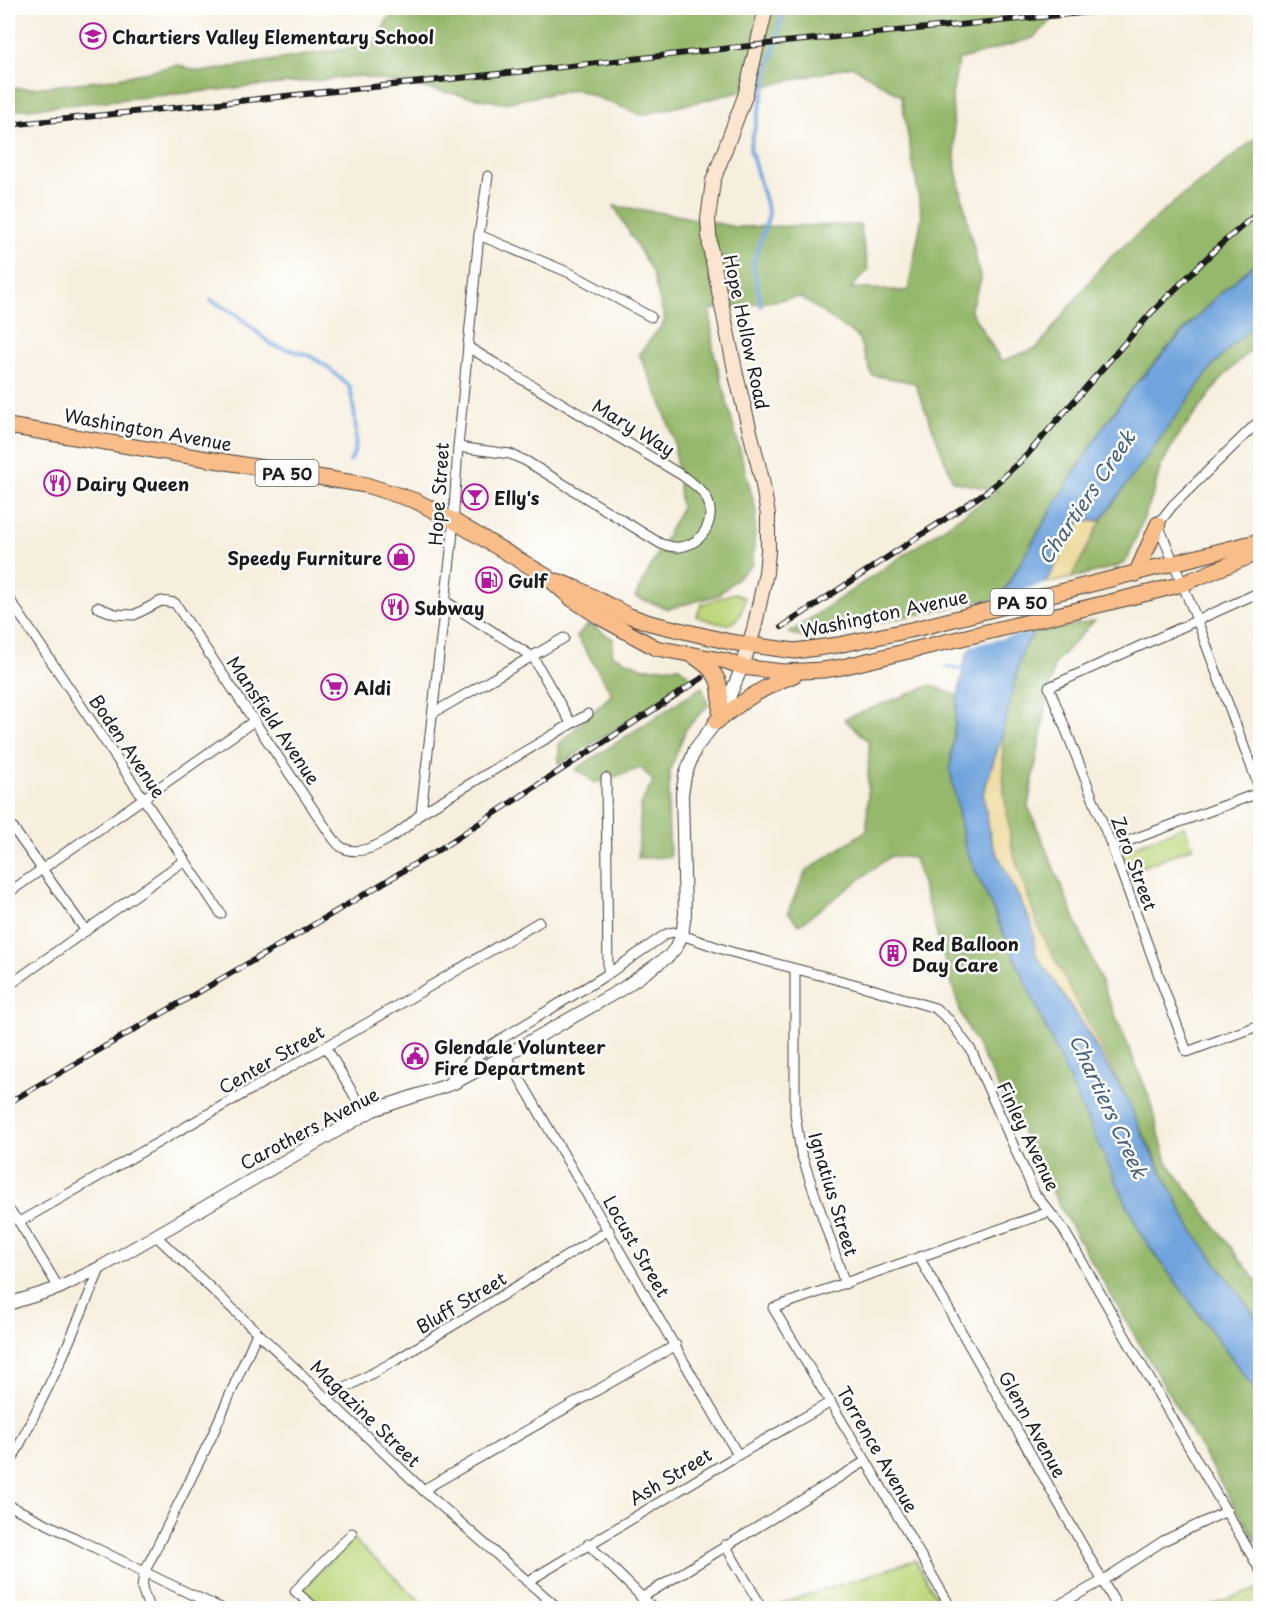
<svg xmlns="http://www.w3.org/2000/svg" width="1268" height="1616" font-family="'Playpen Sans',sans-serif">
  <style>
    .green { fill: #bdd77c; stroke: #6c7a4c; stroke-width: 1.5 }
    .forest { fill: #96b86c; stroke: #596a44; stroke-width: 1.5 }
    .sand { fill: #eeda9e; stroke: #857b5d; stroke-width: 1.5 }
    .water { fill: #71a4dd; stroke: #46607c; stroke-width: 1.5 }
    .pier { fill: #f7efde }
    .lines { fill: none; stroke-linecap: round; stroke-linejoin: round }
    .stream { stroke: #71a4dd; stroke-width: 4 }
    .minor-casing { stroke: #3d3c39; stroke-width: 11 }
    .tertiary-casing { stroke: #3d3c39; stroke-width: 14 }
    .secondary-casing { stroke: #3d3c39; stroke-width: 16 }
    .primary-casing { stroke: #3d3c39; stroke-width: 17 }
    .minor { stroke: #fff; stroke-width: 9 }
    .tertiary { stroke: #fff; stroke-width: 12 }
    .secondary { stroke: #fce5d0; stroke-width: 14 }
    .primary { stroke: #f8bd89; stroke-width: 15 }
    .rail-casing { stroke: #1c1c1c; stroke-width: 6 }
    .rail { stroke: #fff; stroke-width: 4; stroke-dasharray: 11; stroke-linecap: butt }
    .labels { text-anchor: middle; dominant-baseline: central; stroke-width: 5; stroke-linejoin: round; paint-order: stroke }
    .shield { fill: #fff; stroke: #606060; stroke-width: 1.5 }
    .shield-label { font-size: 16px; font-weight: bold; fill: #1c1c1c }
    .poi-label { font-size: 18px; font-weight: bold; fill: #1c1c1c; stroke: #fff; text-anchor: start }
    .street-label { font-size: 18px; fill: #1c1c1c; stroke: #fff }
    .water-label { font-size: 20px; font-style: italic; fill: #46607c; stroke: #fff }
  </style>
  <rect width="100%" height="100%" fill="#fff"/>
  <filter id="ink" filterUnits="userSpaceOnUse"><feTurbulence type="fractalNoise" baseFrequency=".0167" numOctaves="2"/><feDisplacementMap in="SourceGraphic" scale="12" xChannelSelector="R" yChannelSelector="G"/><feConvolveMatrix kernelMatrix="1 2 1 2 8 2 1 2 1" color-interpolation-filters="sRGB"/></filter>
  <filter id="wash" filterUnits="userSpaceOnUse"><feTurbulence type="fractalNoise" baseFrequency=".008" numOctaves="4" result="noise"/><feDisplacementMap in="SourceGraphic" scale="24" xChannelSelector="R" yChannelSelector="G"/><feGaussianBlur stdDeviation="1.35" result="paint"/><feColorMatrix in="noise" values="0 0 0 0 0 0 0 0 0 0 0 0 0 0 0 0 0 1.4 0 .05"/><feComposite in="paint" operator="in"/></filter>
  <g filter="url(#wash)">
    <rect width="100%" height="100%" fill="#f7efde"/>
    <!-- green -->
    <g class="green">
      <path d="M734 593 745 598C739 634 723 625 696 616L702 604Z"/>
      <path d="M1184 826 1193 847 1129 872 1120 852Z"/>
      <path d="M352 1538 428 1608H324L303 1589Z"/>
      <path d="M915 1560 943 1608H768Z"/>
      <path d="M1260 1588V1608H1207L1206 1607Z"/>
    </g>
    <!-- forest -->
    <g class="forest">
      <path d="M394 8H1065L1033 38 958 60 952 97 956 170 981 280 970 310 1001 361 1037 348 1104 263 1178 199 1260 135V259L1187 326 1132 388 1109 419 1055 504 1000 597 804 638 789 633 998 491 953 481 915 383 872 375 858 337 800 297 710 310 713 349 756 511 753 564 718 595 668 609 635 597 681 508 674 439 660 400 639 354 665 321 652 272 614 206 671 214 735 227 860 225 868 270 851 288 908 291 922 216 901 96 852 66 642 115 575 89 503 103 360 76 15 110 8 114V88H34L114 79 178 65 201 72 374 44Z"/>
      <path d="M1260 315V341L1224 376 1176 439 1160 468 1154 492 1128 558 1119 566 1071 578 1142 442Z"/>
      <path d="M1094 621 1054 664 1028 806 1148 1094 1167 1162 1260 1286V1323L1192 1230 1039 929 1012 849 1004 794 1002 735 1022 651 1033 633Z"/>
      <path d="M589 624 613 639 612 655 644 668 679 667 693 679 559 765V744L612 694 577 636Z"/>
      <path d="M931 685 958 696 950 769 965 847 1089 1124 1142 1236 1260 1397V1546L1235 1507 1065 1216 961 1014 914 858 891 856 799 925 788 912 806 871 867 830 869 742 844 719Z"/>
      <path d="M702 687 708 705 686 729 670 770 668 813 670 857 638 858 641 804 653 781 641 768 595 783 576 769Z"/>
    </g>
    <!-- sand -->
    <g class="sand">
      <path d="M1080 521H1101L1071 578 1045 584Z"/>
      <path d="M1002 735 1004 794 1012 849 1039 929 1129 1102 1080 1020 1036 955 1032 925 991 841 983 794Z"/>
    </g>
    <!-- water -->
    <path class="water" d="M1260 259V319L1214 364 1101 520 1080 521 1045 584 1033 633 1022 651 1002 735 983 794 991 841 1032 925 1036 955 1080 1020 1129 1102 1142 1134 1192 1230 1260 1323V1397L1142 1236 1089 1124 965 847 950 769 958 696 966 656 1055 504 1104 426 1132 388 1213 300Z"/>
    <!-- pier -->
    <path class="pier" d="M1049 583 1037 630 967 647 998 596Z"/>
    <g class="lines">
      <!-- stream -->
      <g class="stream">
        <path d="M211 300 237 315 272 345 308 355 325 365 350 387C353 405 362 446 350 461"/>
        <path d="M761 306 753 263 769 215 750 148 784 8"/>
        <path d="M947 667 967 670"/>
      </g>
    </g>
  </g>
  <g filter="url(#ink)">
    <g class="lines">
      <!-- minor casing -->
      <g class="minor-casing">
        <g id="minor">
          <path d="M479 235 570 273 651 317"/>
          <path d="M1260 420 1173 505 1158 524 1197 620 1260 790"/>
          <path d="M458 447 510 454 526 461 661 544C666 545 674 548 679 547 705 545 719 514 704 494 699 487 689 481 683 476L468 347"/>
          <path d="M1260 592 1049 687 1112 847 1187 1052 1260 1025"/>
          <path d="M8 597 221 914"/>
          <path d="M445 601 533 657 571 723"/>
          <path d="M97 607 115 614 134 615 161 601 175 603 330 834C334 839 337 845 343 848 367 860 406 829 421 813L588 714"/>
          <path d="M433 713 564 638"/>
          <path d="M606 778 608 974"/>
          <path d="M421 813 452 542 458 447 479 235 488 176"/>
          <path d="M8 821 86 931"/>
          <path d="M1112 847 1253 795H1260"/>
          <path d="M8 893 254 721"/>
          <path d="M795 969V1114L801 1153 845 1284"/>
          <path d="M8 986 185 860"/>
          <path d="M326 1047 365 1114"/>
          <path d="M506 1055 738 1455"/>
          <path d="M448 1083 473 1059 493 1044 608 974 666 934 673 932 728 951 869 988 935 1008 949 1020 971 1050 1035 1194 1062 1227 1260 1570"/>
          <path d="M8 1209 19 1222 59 1288"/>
          <path d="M19 1222 371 1021 539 922"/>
          <path d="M156 1236 423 1490 558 1608"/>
          <path d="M919 1257 1118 1608"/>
          <path d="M327 1398 393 1362 609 1230"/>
          <path d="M8 1468 59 1365 101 1267"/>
          <path d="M423 1490 676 1345"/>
          <path d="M8 1505C79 1539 149 1576 221 1608"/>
          <path d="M588 1544 653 1608"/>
          <path d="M725 1545 758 1601"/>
          <path d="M527 1582 738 1455 831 1402"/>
          <path d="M641 1598 866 1461"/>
          <path d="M149 1608 142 1588 144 1573 211 1438 257 1333"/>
          <path d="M315 1608 295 1591 352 1533"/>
          <path d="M951 1608 866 1461 773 1308 1049 1212"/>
          <path d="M1053 1608 1102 1581 1163 1541 1227 1511"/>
        </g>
      </g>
      <!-- tertiary casing -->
      <g class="tertiary-casing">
        <path id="tertiary" d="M8 1304 59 1288 101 1267 373 1110 454 1083 506 1055 622 989 669 956 677 946 682 935 685 914 682 794 685 776 695 749 716 722 728 700 742 667"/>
      </g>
      <!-- secondary casing -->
      <g class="secondary-casing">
        <path id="secondary" d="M742 667 754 629 766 573 768 551V515L762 480 736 375 710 247 708 219 713 181 745 96 766 8"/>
      </g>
      <!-- primary casing -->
      <g class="primary-casing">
        <g id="primary">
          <path d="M8 426 366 485 416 501 452 520 546 576 572 599 598 616 656 648 726 661 742 667 783 672 823 670 842 667 1152 592 1182 584 1260 552"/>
          <path d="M1136 574 1158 524"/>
          <path d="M557 581 578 589 627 615 650 623 730 642 795 651 838 645 915 629 1260 541"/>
          <path d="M695 657C720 673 722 684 720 713"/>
          <path d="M716 722C744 700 761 688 794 675"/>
        </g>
      </g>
      <!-- minor -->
      <use href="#minor" class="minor"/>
      <!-- tertiary -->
      <use href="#tertiary" class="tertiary"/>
      <!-- secondary -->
      <use href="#secondary" class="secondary"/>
      <!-- primary -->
      <use href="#primary" class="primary"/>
      <!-- rail casing -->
      <g class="rail-casing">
        <g id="rail">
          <path d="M8 125 517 72 784 42 1132 8"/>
          <path d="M782 627 989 490 1026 456 1151 313 1220 245 1260 211"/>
          <path d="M8 1103 295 936 443 847 702 678"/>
        </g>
      </g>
      <!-- rail -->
      <use href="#rail" class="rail"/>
    </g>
  </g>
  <!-- icons -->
  <defs>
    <g id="school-ring" transform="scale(1.35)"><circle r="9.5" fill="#fff" stroke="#b5179e" stroke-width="1.5"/><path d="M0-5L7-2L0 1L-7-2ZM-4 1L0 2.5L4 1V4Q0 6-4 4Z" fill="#b5179e"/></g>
    <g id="restaurant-ring" transform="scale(1.35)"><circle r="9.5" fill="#fff" stroke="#b5179e" stroke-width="1.5"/><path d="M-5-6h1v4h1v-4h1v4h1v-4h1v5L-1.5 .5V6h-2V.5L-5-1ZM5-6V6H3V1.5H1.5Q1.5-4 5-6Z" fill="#b5179e"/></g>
    <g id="bar-ring" transform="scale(1.35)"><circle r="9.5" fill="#fff" stroke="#b5179e" stroke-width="1.5"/><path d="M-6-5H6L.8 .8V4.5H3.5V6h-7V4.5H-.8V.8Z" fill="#b5179e"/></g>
    <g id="shop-ring" transform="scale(1.35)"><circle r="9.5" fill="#fff" stroke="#b5179e" stroke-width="1.5"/><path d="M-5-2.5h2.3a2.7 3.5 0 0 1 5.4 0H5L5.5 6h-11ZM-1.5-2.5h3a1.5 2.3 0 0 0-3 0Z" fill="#b5179e"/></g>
    <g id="fuel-ring" transform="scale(1.35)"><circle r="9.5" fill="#fff" stroke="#b5179e" stroke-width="1.5"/><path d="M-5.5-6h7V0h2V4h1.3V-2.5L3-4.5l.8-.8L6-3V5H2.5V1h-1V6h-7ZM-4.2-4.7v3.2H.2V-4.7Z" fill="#b5179e"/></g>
    <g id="supermarket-ring" transform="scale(1.35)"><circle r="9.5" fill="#fff" stroke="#b5179e" stroke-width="1.5"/><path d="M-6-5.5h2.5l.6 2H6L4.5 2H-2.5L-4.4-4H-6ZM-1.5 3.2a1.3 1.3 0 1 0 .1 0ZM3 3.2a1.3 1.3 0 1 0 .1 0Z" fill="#b5179e"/></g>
    <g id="building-ring" transform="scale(1.35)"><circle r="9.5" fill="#fff" stroke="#b5179e" stroke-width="1.5"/><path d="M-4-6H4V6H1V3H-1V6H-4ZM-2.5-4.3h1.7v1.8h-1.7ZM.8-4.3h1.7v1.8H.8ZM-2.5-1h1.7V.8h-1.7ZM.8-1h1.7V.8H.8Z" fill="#b5179e"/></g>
    <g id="civic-ring" transform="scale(1.35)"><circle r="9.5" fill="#fff" stroke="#b5179e" stroke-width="1.5"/><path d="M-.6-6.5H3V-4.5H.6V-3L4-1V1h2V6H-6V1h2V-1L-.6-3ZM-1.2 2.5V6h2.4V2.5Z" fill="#b5179e"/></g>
  </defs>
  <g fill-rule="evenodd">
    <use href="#school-ring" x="93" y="36"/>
    <use href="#restaurant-ring" x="57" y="483"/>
    <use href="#bar-ring" x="475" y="497"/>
    <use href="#shop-ring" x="401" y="557"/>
    <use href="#fuel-ring" x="489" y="580"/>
    <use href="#restaurant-ring" x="395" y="607"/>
    <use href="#supermarket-ring" x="334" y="687"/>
    <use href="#building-ring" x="893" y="953"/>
    <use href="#civic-ring" x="415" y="1056"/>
  </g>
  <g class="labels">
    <!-- shield labels -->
    <g class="shield">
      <rect x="255.5" y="460" width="63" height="26" rx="4.5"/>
      <rect x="990.5" y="589" width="63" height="26" rx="4.5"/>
    </g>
    <g class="shield-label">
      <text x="287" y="473">PA 50</text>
      <text x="1022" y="602">PA 50</text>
    </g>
    <!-- poi labels -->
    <g class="poi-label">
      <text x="112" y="36">Chartiers Valley Elementary School</text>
      <text x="76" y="483">Dairy Queen</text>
      <text x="494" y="497">Elly's</text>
      <text x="382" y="557" text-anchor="end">Speedy Furniture</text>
      <text x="508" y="580">Gulf</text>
      <text x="414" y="607">Subway</text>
      <text x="354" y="687">Aldi</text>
      <text x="912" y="943">Red Balloon<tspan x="912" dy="21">Day Care</tspan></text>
      <text x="434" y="1046">Glendale Volunteer<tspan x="434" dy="21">Fire Department</tspan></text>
    </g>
    <!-- street labels -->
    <g class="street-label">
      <text transform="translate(747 332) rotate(78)">Hope Hollow Road</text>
      <text transform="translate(634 427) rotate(31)">Mary Way</text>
      <text transform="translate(148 429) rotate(10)">Washington Avenue</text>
      <text transform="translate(438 494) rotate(-86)">Hope Street</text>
      <text transform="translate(884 613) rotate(-12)">Washington Avenue</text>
      <text transform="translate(274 720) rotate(56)">Mansfield Avenue</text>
      <text transform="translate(128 746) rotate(56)">Boden Avenue</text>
      <text transform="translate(1135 863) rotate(70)">Zero Street</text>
      <text transform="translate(271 1059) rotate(-30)">Center Street</text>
      <text transform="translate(309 1128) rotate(-28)">Carothers Avenue</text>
      <text transform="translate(1029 1136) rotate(64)">Finley Avenue</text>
      <text transform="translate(834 1194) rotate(73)">Ignatius Street</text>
      <text transform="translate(637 1246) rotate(60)">Locust Street</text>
      <text transform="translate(461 1302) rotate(-31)">Bluff Street</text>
      <text transform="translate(366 1413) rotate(44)">Magazine Street</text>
      <text transform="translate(1033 1424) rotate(61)">Glenn Avenue</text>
      <text transform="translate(878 1449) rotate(60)">Torrence Avenue</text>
      <text transform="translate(670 1476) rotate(-31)">Ash Street</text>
    </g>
    <!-- water labels -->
    <g class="water-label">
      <text transform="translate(1086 497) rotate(-56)">Chartiers Creek</text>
      <text transform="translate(1109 1106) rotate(65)">Chartiers Creek</text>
    </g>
  </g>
  <!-- margin -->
  <rect width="1268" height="1616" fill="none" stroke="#fff" stroke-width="30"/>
</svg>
